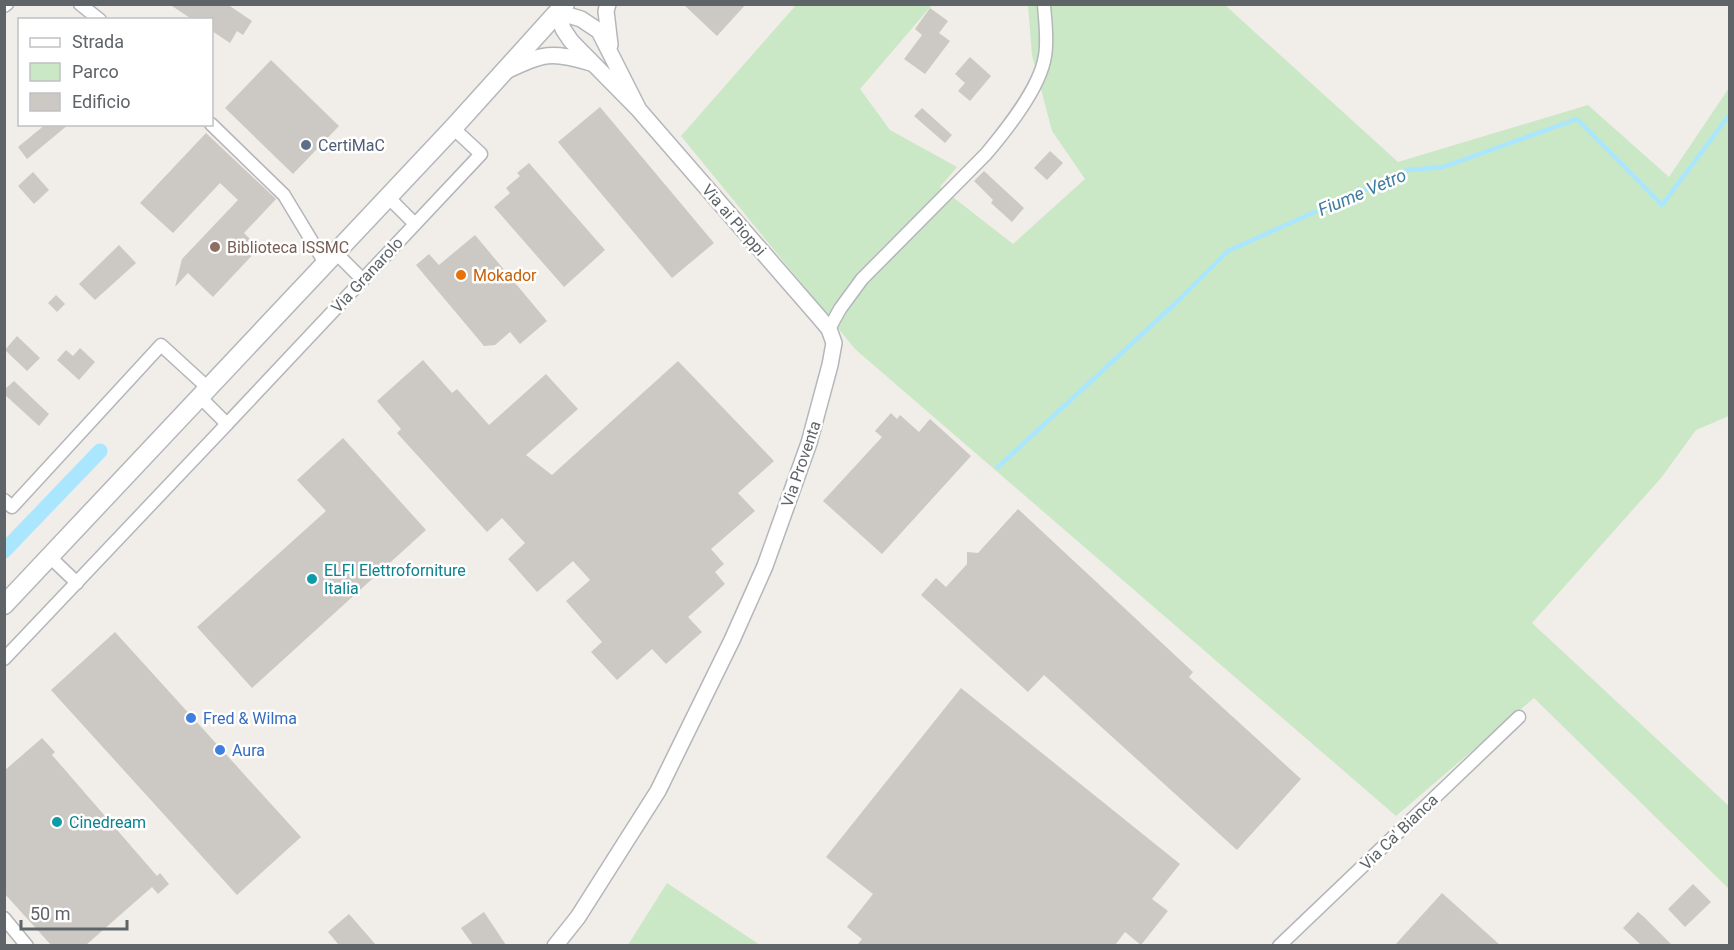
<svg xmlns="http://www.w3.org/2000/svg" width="1734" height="950" font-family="Roboto,sans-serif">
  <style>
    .green { fill: #cae8c5 }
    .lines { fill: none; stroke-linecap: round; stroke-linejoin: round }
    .stream { stroke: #aae6fe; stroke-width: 4.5 }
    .canal { stroke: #aae6fe; stroke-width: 15 }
    .building { fill: #ccc8c4 }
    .minor-casing { stroke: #b3b6ba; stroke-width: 15 }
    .tertiary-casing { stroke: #b3b6ba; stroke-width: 18 }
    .secondary-casing { stroke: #b4b8bc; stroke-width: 21 }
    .minor { stroke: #fff; stroke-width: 12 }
    .tertiary { stroke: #fff; stroke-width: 15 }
    .secondary { stroke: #fff; stroke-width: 18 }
    .service-dot { fill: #5c6f8a; stroke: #fff; stroke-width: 2 }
    .education-dot { fill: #8d6e63; stroke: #fff; stroke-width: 2 }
    .food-dot { fill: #e8710a; stroke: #fff; stroke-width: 2 }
    .culture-dot { fill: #0f9aa8; stroke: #fff; stroke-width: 2 }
    .shop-dot { fill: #3f7fe0; stroke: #fff; stroke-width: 2 }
    .labels { text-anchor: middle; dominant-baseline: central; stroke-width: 5; stroke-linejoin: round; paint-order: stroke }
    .service-label { font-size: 16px; fill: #4e5e75; stroke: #fff; text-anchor: start }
    .street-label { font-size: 16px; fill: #5f6468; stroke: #fff }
    .education-label { font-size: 16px; fill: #785e54; stroke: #fff; text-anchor: start }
    .food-label { font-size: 16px; fill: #c56008; stroke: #fff; text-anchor: start }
    .culture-label { font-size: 16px; fill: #0d838f; stroke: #fff; text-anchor: start }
    .shop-label { font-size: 16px; fill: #366cbe; stroke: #fff; text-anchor: start }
    .water-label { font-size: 18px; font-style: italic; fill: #3f7da0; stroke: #fff }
  </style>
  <rect width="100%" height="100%" fill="#f1ede8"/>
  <!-- green -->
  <g class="green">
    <path d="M797 4 932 5 860 89 890 130 957 167 940 187 1013 244 1085 179 1052 131 1032 55 1028 5H1225L1398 162 1588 105 1669 177 1729 88V416L1696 430 1661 478 1532 623 1729 806V889L1534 698 1396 816 855 349 681 136Z"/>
    <path d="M667 883 760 945H628Z"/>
  </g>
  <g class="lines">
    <!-- stream -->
    <path class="stream" d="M998 467 1179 300 1228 251 1408 170 1443 167 1577 119 1662 205 1730 114"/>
    <!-- canal -->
    <path class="canal" d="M4 551 100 451"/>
  </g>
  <!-- building -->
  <g class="building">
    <path d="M169 4H227L252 21 243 35 237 31 230 43 212 31V20H193Z"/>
    <path d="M683 4H746L717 36Z"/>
    <path d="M930 8 948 21 939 33 950 41 925 74 904 59 922 35 915 29Z"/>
    <path d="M970 57 991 76 970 101 958 91 965 83 955 74Z"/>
    <path d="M271 60 339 126 293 174 225 108Z"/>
    <path d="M600 107 714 243 672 278 558 142Z"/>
    <path d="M922 108 952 135 945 143 914 116Z"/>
    <path d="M46 124H69L27 159 18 147Z"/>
    <path d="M206 133 276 199 244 233 259 248 213 297 188 273 175 287 182 259 238 200 220 183 173 233 140 203Z"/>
    <path d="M1050 151 1063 163 1047 180 1034 168Z"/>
    <path d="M529 163 605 250 564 287 494 207 510 193 506 188 520 176 517 173Z"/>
    <path d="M984 171 1024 208 1012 222 991 203 993 200 974 181Z"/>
    <path d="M33 172 49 190 34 204 18 186Z"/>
    <path d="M475 235 547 321 520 344 510 332 495 345 484 346 416 265 429 254 439 265Z"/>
    <path d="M119 245 136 263 95 300 79 284Z"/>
    <path d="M56 295 65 304 57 312 48 303Z"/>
    <path d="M17 336 40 358 27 371 5 350Z"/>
    <path d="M80 348 95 362 79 380 57 360 66 350 73 356Z"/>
    <path d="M423 360 452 393 457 389 489 425 546 374 578 409 526 455 552 475 678 361 774 461 738 493 755 511 711 549 724 564 715 572 725 584 688 617 702 632 666 664 652 649 617 680 591 652 602 642 566 601 590 580 573 561 537 592 508 559 525 543 502 518 487 532 397 433 401 429 377 401Z"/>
    <path d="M14 381 49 414 39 426 4 394V390Z"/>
    <path d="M891 413 897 419 900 415 919 432 930 419 971 456 882 554 823 501 882 437 875 431Z"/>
    <path d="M343 438 426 530 252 688 197 627 326 511 297 480Z"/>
    <path d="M1018 509 1193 672 1189 677 1301 779 1237 850 1044 675 1028 692 921 595 936 578 946 587 967 564V552L978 553Z"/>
    <path d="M115 632 301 837 237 895 51 690Z"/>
    <path d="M961 688 1180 864 1152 899 1168 911 1141 945 1125 932 1115 945H857L862 939 847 927 873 894 826 857Z"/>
    <path d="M42 738 55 752 52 755 157 876 160 873 169 884 158 894 152 887 86 945H51L4 893V771Z"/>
    <path d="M1693 884 1711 902 1685 927 1668 909Z"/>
    <path d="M1442 893 1500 945H1395Z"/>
    <path d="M484 912 506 945H473L461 928Z"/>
    <path d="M1638 912 1645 918 1672 945H1641L1623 928Z"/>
    <path d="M349 914 376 945H339L328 932Z"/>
  </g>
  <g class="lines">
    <!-- minor casing -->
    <g class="minor-casing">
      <g id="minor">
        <path d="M80 4 100 20"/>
        <path d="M4 6 7 4"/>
        <path d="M211 124 284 195 325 263"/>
        <path d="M388 197 415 224"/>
        <path d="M335 252 363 280"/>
        <path d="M829 329 840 309 862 279 986 154C1007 129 1040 88 1045 56 1048 39 1045 21 1044 4"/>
        <path d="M200 397 227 424 481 154 453 128"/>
        <path d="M4 500 12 507 161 345 208 388"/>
        <path d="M50 557 77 583"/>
        <path d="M4 659 227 424"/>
        <path d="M4 918 27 946"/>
        <path d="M1279 946 1519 717"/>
      </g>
    </g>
    <!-- tertiary casing -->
    <g class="tertiary-casing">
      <g id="tertiary">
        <path d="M608 4 606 11 610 45"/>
        <path d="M506 71C544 53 551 51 591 63"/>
        <path d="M555 946 578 917 658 791 732 640 765 566 809 443 830 365 834 343 829 329 818 316 639 110 571 41 563 29 558 12 581 19 599 31 639 110"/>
      </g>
    </g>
    <!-- secondary casing -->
    <g class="secondary-casing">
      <path id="secondary" d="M4 605 453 128 565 4"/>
    </g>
    <!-- minor -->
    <use href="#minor" class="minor"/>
    <!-- tertiary -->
    <use href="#tertiary" class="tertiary"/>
    <!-- secondary -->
    <use href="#secondary" class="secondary"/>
  </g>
  <!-- markers -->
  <circle class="service-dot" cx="306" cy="145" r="6"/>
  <circle class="education-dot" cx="215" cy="247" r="6"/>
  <circle class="food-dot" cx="461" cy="275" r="6"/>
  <g class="culture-dot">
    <circle cx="312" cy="579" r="6"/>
    <circle cx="57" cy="822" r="6"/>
  </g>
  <g class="shop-dot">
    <circle cx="191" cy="718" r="6"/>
    <circle cx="220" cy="750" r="6"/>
  </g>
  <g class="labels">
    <!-- service labels -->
    <g class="service-label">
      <text x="318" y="145">CertiMaC</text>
    </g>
    <!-- street labels -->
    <g class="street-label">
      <text transform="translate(734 220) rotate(49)">Via ai Pioppi</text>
      <text transform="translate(367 275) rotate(-47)">Via Granarolo</text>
      <text transform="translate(801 464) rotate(-71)">Via Proventa</text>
      <text transform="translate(1399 832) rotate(-44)">Via Ca' Bianca</text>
    </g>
    <!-- education labels -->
    <g class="education-label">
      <text x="227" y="247">Biblioteca ISSMC</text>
    </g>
    <!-- food labels -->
    <g class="food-label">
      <text x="473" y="275">Mokador</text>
    </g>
    <!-- culture labels -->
    <g class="culture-label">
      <text x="324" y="570">ELFI Elettroforniture<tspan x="324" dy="18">Italia</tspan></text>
      <text x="69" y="822">Cinedream</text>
    </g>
    <!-- shop labels -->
    <g class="shop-label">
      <text x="203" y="718">Fred &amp; Wilma</text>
      <text x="232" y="750">Aura</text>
    </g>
    <!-- water labels -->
    <g class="water-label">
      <text transform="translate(1362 192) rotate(-23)">Fiume Vetro</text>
    </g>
  </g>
  <!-- border -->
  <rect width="1734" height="950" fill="none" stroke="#5f6468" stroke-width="12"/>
  <!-- legend -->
  <rect x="18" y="18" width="195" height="108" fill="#ffffff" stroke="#bfc1c3" stroke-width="1.5"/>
  <rect x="30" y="38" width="30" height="9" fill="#ffffff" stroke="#bfc1c3" stroke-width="1.5"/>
  <text x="72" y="48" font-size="18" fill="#5f6468">Strada</text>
  <rect x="30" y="63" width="30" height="18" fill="#cae8c5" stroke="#bfc1c3" stroke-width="1.5"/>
  <text x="72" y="78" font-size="18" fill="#5f6468">Parco</text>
  <rect x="30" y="93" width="30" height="18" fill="#ccc8c4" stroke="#bfc1c3" stroke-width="1.5"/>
  <text x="72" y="108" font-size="18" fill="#5f6468">Edificio</text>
  <!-- scale -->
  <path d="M21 920v9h106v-9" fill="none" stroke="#5f6468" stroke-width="3"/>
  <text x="30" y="920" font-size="18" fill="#5f6468" stroke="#ffffff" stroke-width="4.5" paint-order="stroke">50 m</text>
</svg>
